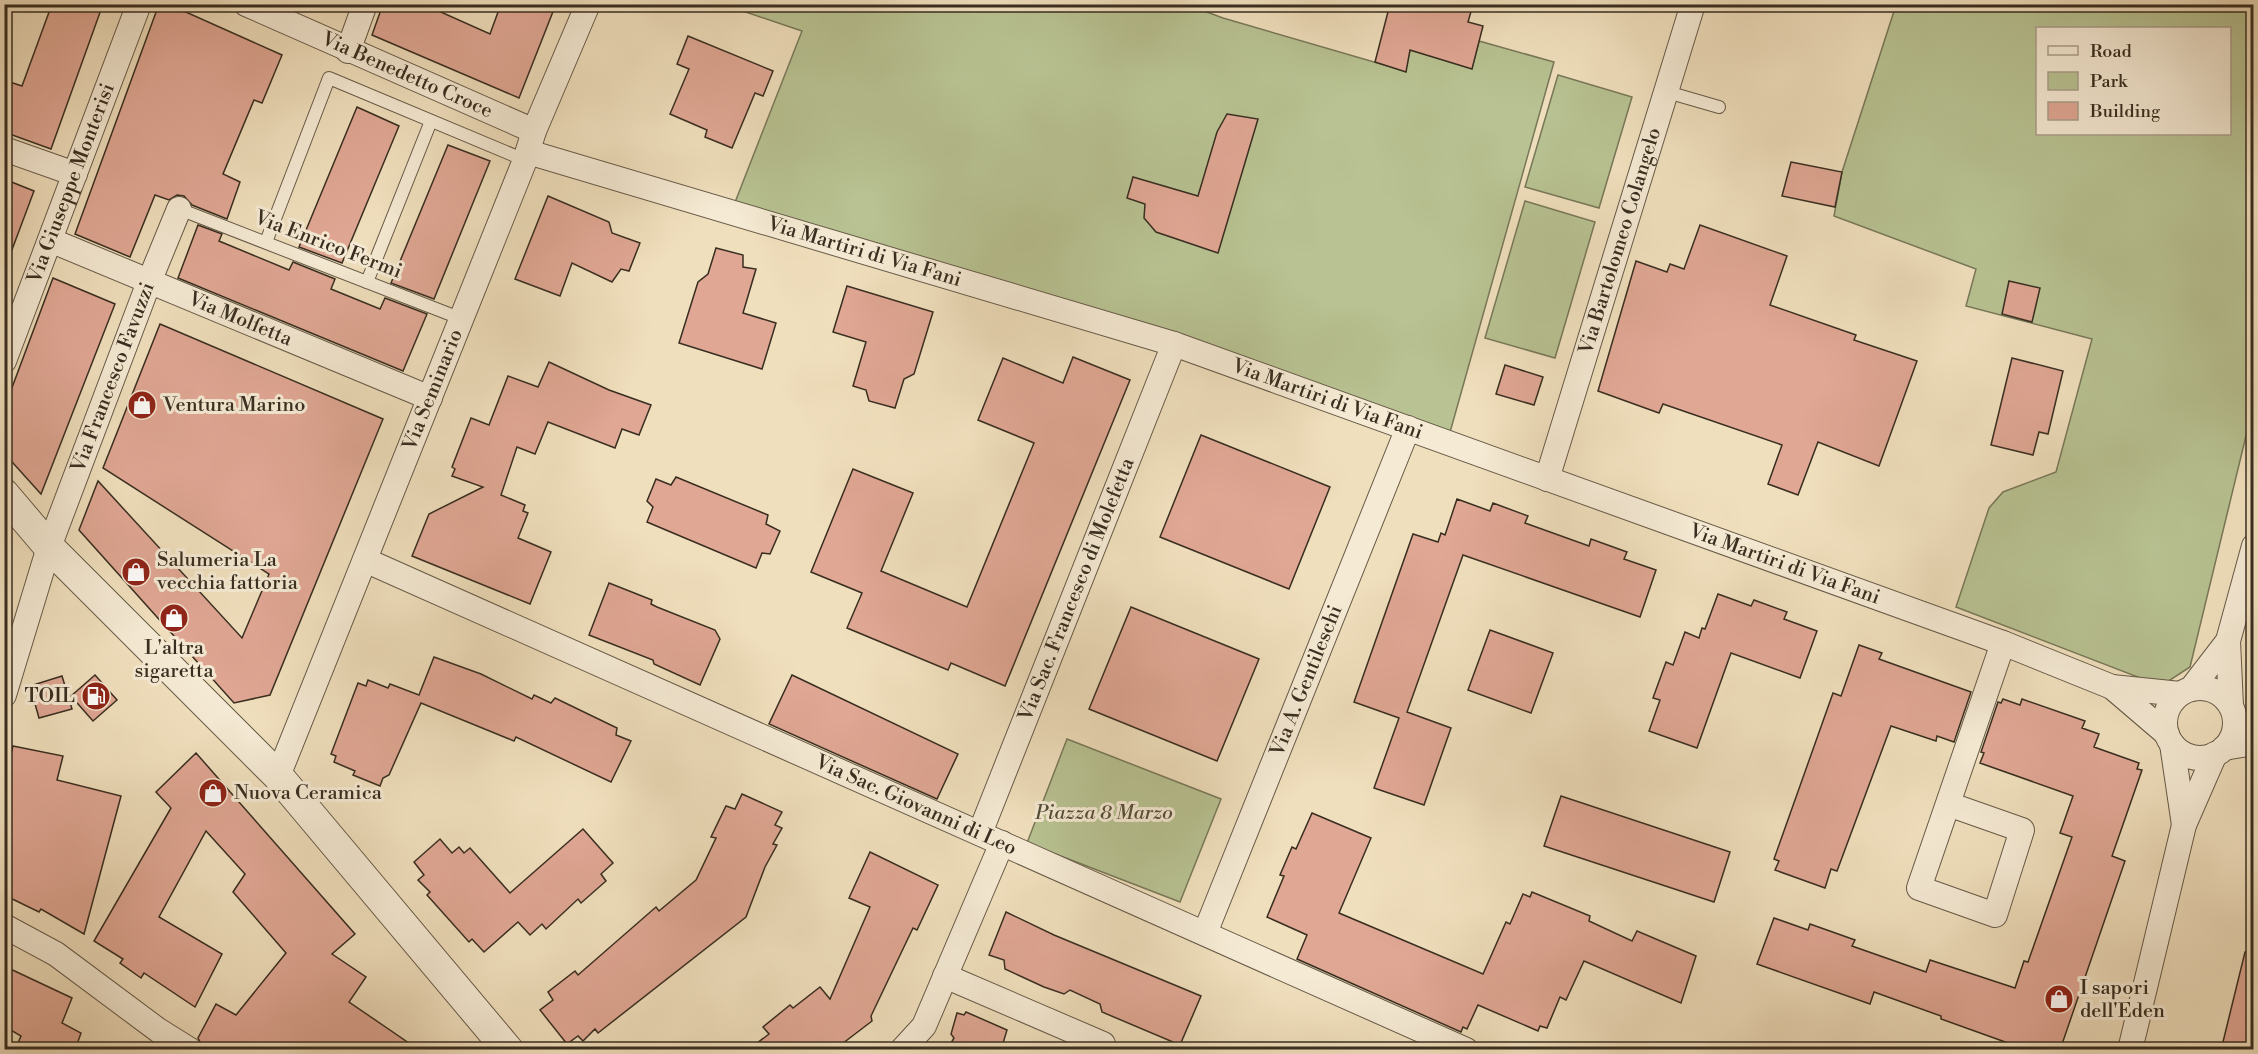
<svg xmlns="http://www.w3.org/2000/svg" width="2258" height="1054" font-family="'Libre Bodoni',serif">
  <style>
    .green { fill: #b8c292; stroke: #787859; stroke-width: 1.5; fill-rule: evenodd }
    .building { fill: #e0a794; stroke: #382e20; stroke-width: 1.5 }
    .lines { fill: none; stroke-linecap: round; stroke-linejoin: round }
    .service-casing { stroke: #665a47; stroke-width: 14 }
    .minor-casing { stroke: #665a47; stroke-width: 26 }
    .tertiary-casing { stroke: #665a47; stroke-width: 32 }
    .service { stroke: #f5ead4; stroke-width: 12 }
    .minor { stroke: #f5ead4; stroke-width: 24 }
    .tertiary { stroke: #f5ead4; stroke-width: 30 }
    .labels { text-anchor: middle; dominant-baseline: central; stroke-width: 6; stroke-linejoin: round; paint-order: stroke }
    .street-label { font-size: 20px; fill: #382e20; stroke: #f5ead4 }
    .poi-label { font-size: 20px; fill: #382e20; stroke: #f5ead4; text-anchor: start }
    .park-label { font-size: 20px; font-style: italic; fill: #524c37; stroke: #f5ead4 }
  </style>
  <rect width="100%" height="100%" fill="#f0dfbd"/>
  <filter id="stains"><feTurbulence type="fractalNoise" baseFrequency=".00333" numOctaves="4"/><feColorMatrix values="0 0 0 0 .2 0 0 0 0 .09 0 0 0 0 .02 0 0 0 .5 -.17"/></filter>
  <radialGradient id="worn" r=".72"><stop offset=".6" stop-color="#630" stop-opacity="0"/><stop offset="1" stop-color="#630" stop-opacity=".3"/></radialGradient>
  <!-- green -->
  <g class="green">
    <path d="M725 5H1188L1223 18 1405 71 1410 50 1472 68 1479 41 1554 62 1447 443 732 210 802 31Z"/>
    <path d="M1896 5H2253V407L2190 667 2161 686 1956 607 1989 508 2003 492 2056 472 2092 339 1966 306 1976 269 1834 216 1842 172ZM2038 28H2230V134H2038Z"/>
    <path d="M1558 75 1632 97 1599 208 1525 187Z"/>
    <path d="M1525 201 1595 222 1555 358 1485 338Z"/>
    <path d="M1067 739 1221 799 1180 902 1027 843Z"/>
  </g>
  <!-- building -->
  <g class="building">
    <path d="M52 4H103L51 149 4 132V80L22 86Z"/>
    <path d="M159 4H168L282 55 262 103 254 100 223 174 240 182 227 219 192 205 184 196 177 195 169 200 155 195 130 257 75 234Z"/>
    <path d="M383 4H423L490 34 501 4H556L519 98 372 35Z"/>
    <path d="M1390 4H1455L1472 8 1468 22 1483 26 1472 69 1410 50 1406 72 1375 62Z"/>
    <path d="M688 36 773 71 763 96 755 93 732 148 705 137 707 130 670 114 689 69 677 64Z"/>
    <path d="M357 107 399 126 342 263 299 247Z"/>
    <path d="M1227 114 1258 119 1218 253 1156 232 1144 218 1145 204 1127 198 1133 177 1198 196 1217 132Z"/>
    <path d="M448 145 490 161 434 299 391 283Z"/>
    <path d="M1791 162 1842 172 1835 207 1782 196Z"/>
    <path d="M4 179 34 191 7 263H4Z"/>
    <path d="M548 196 609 222 612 233 640 243 629 271 621 269 612 282 572 263 560 296 515 279Z"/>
    <path d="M198 225 222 234 219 241 289 270 293 262 335 279 331 289 380 309 385 298 427 314 403 371 178 278Z"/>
    <path d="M1700 225 1787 256 1770 305 1856 335 1854 340 1917 361 1879 466 1818 442 1798 495 1768 484 1782 445 1663 404 1659 413 1598 391 1636 261 1667 272 1670 264 1684 269Z"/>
    <path d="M716 248 743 255V267L756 269 743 313 776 323 762 369 679 343 698 282 708 274Z"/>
    <path d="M53 278 115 304 41 494 4 453V409Z"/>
    <path d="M2009 281 2040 288 2032 322 2002 314Z"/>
    <path d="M847 286 933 312 914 374 904 379 895 408 869 401 866 390 853 386 866 342 833 332Z"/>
    <path d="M160 324 383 419 270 695 234 703 79 530 98 481 242 638 269 574 103 468Z"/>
    <path d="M1073 357 1130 380 1005 686 951 663 948 670 847 628 862 593 811 572 853 469 913 493 881 571 967 607 1034 443 978 420 1003 358 1063 383Z"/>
    <path d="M2012 358 2063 371 2048 434 2039 432 2033 455 1991 445Z"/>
    <path d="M549 362 609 390 651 405 639 435 622 429 615 448 548 422 535 454 517 447 501 495 525 505 523 511 528 513 518 538 551 552 530 604 412 556 429 514 483 487 452 476 455 469 452 467 471 418 489 425 508 376 538 387Z"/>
    <path d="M1505 365 1543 377 1534 405 1496 394Z"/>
    <path d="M1201 435 1330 487 1289 589 1160 537Z"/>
    <path d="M676 477 768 515 766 524 780 531 770 554 762 553 756 568 647 522 653 507 647 501 656 479 671 485Z"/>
    <path d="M1457 499 1490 511 1493 503 1528 516 1525 523 1589 546 1591 539 1627 552 1624 559 1656 570 1640 617 1463 555 1407 712 1451 728 1424 805 1374 788 1399 718 1354 702 1413 534 1438 542 1441 533 1445 535Z"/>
    <path d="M609 583 652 600 651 604 657 607 715 630 720 639 700 685 654 664 653 660 589 635Z"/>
    <path d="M1718 594 1751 606 1754 600 1787 612 1784 619 1817 631 1800 678 1731 653 1697 748 1649 731 1660 700 1653 698 1666 662 1673 665 1685 632 1699 638 1702 628 1705 629Z"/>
    <path d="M1131 607 1259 659 1217 761 1089 709Z"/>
    <path d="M1490 630 1553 653 1531 713 1468 690Z"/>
    <path d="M1859 645 1882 653 1879 659 1971 692 1954 742 1937 736 1936 741 1891 726 1837 871 1831 869 1825 888 1775 870 1779 861 1774 859 1833 693 1841 696Z"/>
    <path d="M434 657 481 674 532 699 534 695 551 703 555 698 617 728 616 735 631 741 611 782 516 737 514 741 421 703 389 775 383 778 380 786 353 775 355 771 334 762 336 756 331 754 358 683 366 686 368 680 388 688 390 684 419 695Z"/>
    <path d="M95 675 117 700 93 721 71 696Z"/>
    <path d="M792 675 958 754 937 799 769 724Z"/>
    <path d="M62 676 72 709 39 718 30 686Z"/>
    <path d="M2003 699 2020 705 2022 699 2085 721 2082 728 2099 734 2094 747 2139 763 2137 769 2142 770 2112 856 2125 861 2060 1050H2005L2008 1043 1941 1019V1016L1874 992 1870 1004 1757 964 1774 918 1808 930 1810 924 1855 940 1852 946 1926 972 1930 960 2015 988 2024 961 2028 962 2072 837 2060 833 2073 796 1980 763 1984 753 1981 752 1998 702 2001 703Z"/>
    <path d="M13 746 63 756 57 780 121 796 84 934 41 909 39 912 4 895V782Z"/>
    <path d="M196 753 355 934 332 954 366 977 349 1002 419 1050H204L198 1038 216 1004 236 1015 286 953 233 892 245 874 206 831 159 917 222 954 195 1007 144 973 141 978 120 963 123 959 94 941 171 808 156 792Z"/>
    <path d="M742 794 782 812 775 825 782 828 773 844 777 845 765 867 746 917 598 1033 595 1029 583 1041 578 1036 567 1044 540 1010 553 1000 548 992 575 971 578 975 656 907 659 911 696 880 716 838 711 837 726 806 735 809Z"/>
    <path d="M1561 796 1730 852 1714 902 1544 846Z"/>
    <path d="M1312 813 1371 838 1339 913 1483 974 1506 922 1510 924 1523 894 1530 897 1532 892 1590 916 1589 921 1632 941 1637 931 1696 956 1681 1003 1584 961 1566 1000 1560 997 1547 1028 1540 1026 1538 1031 1478 1005 1467 1029 1463 1027 1461 1032 1297 959 1307 935 1267 917 1284 876 1280 875 1292 847 1296 849Z"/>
    <path d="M583 829 613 863 601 874 606 881 581 903 578 899 546 929 542 924 530 935 518 922 484 952 472 939 469 942 427 895 430 892 418 880 424 875 414 862 440 839 452 853 459 847 464 853 470 848 510 893Z"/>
    <path d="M870 852 938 885 917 930 913 928 871 1016 872 1021 834 1050H748L769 1034 763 1027 790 1005 793 1008 820 987 830 999 870 907 849 898Z"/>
    <path d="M1006 912 1054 935 1201 996 1180 1045 1102 1012 1100 1004 1070 990 1064 994 1044 987 1005 969 1004 960 989 955Z"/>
    <path d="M2245 952 2253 953V1050H2221Z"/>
    <path d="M4 966 72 998 62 1023 81 1033 75 1050H15L21 1036 4 1026Z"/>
    <path d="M966 1012 1007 1030 1001 1050H947L954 1038 951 1034 957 1013 964 1015Z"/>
  </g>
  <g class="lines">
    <!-- service casing -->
    <g class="service-casing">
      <g id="service">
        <path d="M1667 92 1719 107"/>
        <path d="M179 209 462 319"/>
        <path d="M266 242 329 78 525 160"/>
        <path d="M367 282 431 121"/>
      </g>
    </g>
    <!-- minor casing -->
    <g class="minor-casing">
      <g id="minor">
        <path id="s1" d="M246 4 534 131"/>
        <path d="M348 51 365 4"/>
        <path d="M4 149 75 174"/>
        <path id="s2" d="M528 152 1174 344 2003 643 2112 687 2180 694"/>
        <path id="s3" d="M50 240 430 398"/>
        <path id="s4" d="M4 361 139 4"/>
        <path id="s5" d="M1547 479 1693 4"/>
        <path id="s6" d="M365 560 1466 1050"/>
        <path d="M2112 687 2167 734"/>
        <circle cx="2200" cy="723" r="35"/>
        <path d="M2191 689 2228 641"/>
        <path id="s7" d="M4 695 49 547 149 282 179 209"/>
        <path d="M2231 706 2228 641 2254 546"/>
        <path d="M2172 744 2184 825"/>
        <path d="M2224 748 2254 743"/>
        <path id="s8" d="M278 776 525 160 534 131 588 4"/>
        <path d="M1948 804 2022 830 1995 915 1919 888 2003 643"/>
        <path id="s9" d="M980 833 1174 344"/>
        <path d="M4 926 56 954 158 1030 190 1050"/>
        <path id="s10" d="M1205 933 1408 428"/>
        <path d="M945 976 1103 1044 1100 1050"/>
        <path d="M902 1050 924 1026 1002 843"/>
        <path d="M2130 1050 2184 825 2215 754"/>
      </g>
    </g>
    <!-- tertiary casing -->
    <g class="tertiary-casing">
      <path id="tertiary" d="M4 494 49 547 278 776 508 1050"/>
    </g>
    <!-- service -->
    <use href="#service" class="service"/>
    <!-- minor -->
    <use href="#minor" class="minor"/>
    <!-- tertiary -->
    <use href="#tertiary" class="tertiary"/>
  </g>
  <!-- icons -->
  <defs>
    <g id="shop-disc" transform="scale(1.5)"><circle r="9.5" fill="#8f2418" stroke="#f5ead4"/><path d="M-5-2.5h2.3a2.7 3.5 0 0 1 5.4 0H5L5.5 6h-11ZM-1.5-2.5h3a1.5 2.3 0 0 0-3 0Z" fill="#fff"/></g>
    <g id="fuel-disc" transform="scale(1.5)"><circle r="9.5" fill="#8f2418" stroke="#f5ead4"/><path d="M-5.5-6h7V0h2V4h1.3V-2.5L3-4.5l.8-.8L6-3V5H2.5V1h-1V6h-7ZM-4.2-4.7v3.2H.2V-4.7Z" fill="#fff"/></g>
  </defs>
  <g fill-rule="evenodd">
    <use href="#shop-disc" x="142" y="405"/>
    <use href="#shop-disc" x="136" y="572"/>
    <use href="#shop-disc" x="174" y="618"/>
    <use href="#fuel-disc" x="96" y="696"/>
    <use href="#shop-disc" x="213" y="793"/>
    <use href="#shop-disc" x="2059" y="999"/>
  </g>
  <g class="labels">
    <!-- street labels -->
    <g class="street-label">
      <text stroke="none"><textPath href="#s1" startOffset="176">Via Benedetto Croce</textPath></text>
      <text stroke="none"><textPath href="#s4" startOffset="190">Via Giuseppe Monterisi</textPath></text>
      <text stroke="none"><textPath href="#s5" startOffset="249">Via Bartolomeo Colangelo</textPath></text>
      <text transform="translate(328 245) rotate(21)">Via Enrico Fermi</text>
      <text stroke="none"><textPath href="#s2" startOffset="351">Via Martiri di Via Fani</textPath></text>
      <text stroke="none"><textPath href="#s3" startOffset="206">Via Molfetta</textPath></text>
      <text stroke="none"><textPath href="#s7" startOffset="336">Via Francesco Favuzzi</textPath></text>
      <text stroke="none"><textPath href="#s8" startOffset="416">Via Seminario</textPath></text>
      <text stroke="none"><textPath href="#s2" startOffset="837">Via Martiri di Via Fani</textPath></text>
      <text stroke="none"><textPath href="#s2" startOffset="1323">Via Martiri di Via Fani</textPath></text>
      <text stroke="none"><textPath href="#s9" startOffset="262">Via Sac. Francesco di Molefetta</textPath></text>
      <text stroke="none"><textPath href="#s10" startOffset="272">Via A. Gentileschi</textPath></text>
      <text stroke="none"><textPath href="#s6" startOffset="603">Via Sac. Giovanni di Leo</textPath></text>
    </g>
    <!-- poi labels -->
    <g class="poi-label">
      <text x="163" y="405">Ventura Marino</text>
      <text x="157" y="560">Salumeria La<tspan x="157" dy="23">vecchia fattoria</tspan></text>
      <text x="174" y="648" text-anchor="middle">L'altra<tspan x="174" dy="23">sigaretta</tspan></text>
      <text x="75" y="696" text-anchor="end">TOIL</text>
      <text x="234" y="793">Nuova Ceramica</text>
      <text x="2080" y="988">I sapori<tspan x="2080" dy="23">dell'Eden</tspan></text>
    </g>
    <!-- park labels -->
    <g class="park-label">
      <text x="1104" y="813">Piazza 8 Marzo</text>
    </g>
  </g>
  <!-- margin -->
  <rect width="2258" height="1054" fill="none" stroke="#f0dfbd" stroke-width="24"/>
  <rect x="6" y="6" width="2246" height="1042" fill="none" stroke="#382e20" stroke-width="3"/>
  <rect x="12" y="12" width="2234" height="1030" fill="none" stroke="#382e20" stroke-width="1.5"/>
  <!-- legend -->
  <rect x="2036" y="27" width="195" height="108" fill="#f5ead4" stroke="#a99f8c" stroke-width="1.5"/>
  <rect x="2048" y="46" width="30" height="9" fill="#f5ead4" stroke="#a99f8c" stroke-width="1.5"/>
  <text x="2090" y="57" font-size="18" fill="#382e20">Road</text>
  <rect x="2048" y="72" width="30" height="18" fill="#b8c292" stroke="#a99f8c" stroke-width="1.5"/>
  <text x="2090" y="87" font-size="18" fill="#382e20">Park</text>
  <rect x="2048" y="102" width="30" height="18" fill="#e0a794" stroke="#a99f8c" stroke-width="1.5"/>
  <text x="2090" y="117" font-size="18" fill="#382e20">Building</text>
  <rect width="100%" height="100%" filter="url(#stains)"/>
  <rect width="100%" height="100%" fill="url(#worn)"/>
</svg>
